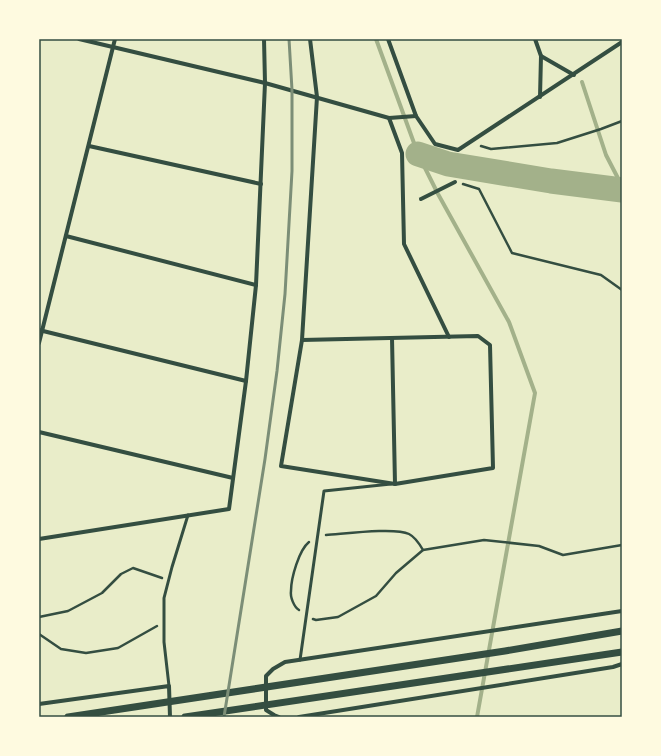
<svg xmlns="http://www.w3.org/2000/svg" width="661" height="756" font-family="'Titillium Web',sans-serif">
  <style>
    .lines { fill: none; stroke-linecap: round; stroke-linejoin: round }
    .stream { stroke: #a3b18a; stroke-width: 4 }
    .river { stroke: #a3b18a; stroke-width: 25 }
    .path { stroke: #344e41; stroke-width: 2.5 }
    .service { stroke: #344e41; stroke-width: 3 }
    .minor { stroke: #344e41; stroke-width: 4 }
    .tertiary { stroke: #344e41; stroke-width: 7 }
    .rail { stroke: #7c8e77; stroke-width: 3 }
    .neatline { fill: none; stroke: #344e41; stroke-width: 1.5 }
  </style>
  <rect width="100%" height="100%" fill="#e9edc9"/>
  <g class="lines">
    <!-- stream -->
    <g class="stream">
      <path d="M376 39 418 154 438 194 509 322 535 393 477 717"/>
      <path d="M582 82 606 155 622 186"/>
    </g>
    <!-- river -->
    <path class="river" d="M418 154 448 164 551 181 622 190"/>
    <!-- path -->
    <g class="path">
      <path d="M481 146 491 149 557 143 601 129 622 121"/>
      <path d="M463 184 479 189 512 253 601 275 622 290"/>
      <path d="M326 535C343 534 395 527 409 534 415 537 419 543 423 550"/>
      <path d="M299 610C294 607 290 597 291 591 291 578 299 550 309 542"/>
      <path d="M39 617 68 611 102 593 121 574 133 568 162 578"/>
      <path d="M313 619 316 620 338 617 376 596 396 573 423 550 484 540 539 546 563 555 622 545"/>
      <path d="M39 634 61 649 86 653 118 648 157 626"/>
    </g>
    <!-- service -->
    <g class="service">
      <path d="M300 660 324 491 391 484"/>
      <path d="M169 686 164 642V598L172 567 188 515"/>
    </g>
    <!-- minor -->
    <g class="minor">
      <path d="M79 39 265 83 389 118 416 116"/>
      <path d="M388 39 416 116 435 144 458 150 622 42"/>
      <path d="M535 39 541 56 540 97"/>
      <path d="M541 56 574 75"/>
      <path d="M389 118 402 153 404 244 449 337"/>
      <path d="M89 146 261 184"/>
      <path d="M421 199 455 182"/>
      <path d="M66 236 256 285"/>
      <path d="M39 330 246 381"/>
      <path d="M392 338 395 484"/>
      <path d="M302 340 478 336 490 345 493 468 395 484 281 466 302 340 317 97 310 39"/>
      <path d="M39 343 115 39"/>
      <path d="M39 432 233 478"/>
      <path d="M39 539 229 509 246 381 256 285 265 83 264 39"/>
      <path d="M39 704 169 686 170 717"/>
      <path d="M279 717 274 715 266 710V676L273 669 285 662 622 611"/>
      <path d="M299 717 613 667 622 664"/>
    </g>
    <!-- tertiary -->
    <g class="tertiary">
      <path d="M68 717 505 651 622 631"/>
      <path d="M185 717 622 652"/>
    </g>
    <!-- rail -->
    <path class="rail" d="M224 717 265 459 277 371 285 294 292 171V90L289 39"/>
  </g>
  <!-- border -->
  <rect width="661" height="756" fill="none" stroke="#fefae0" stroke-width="80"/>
  <rect x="40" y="40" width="581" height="676" class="neatline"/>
</svg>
